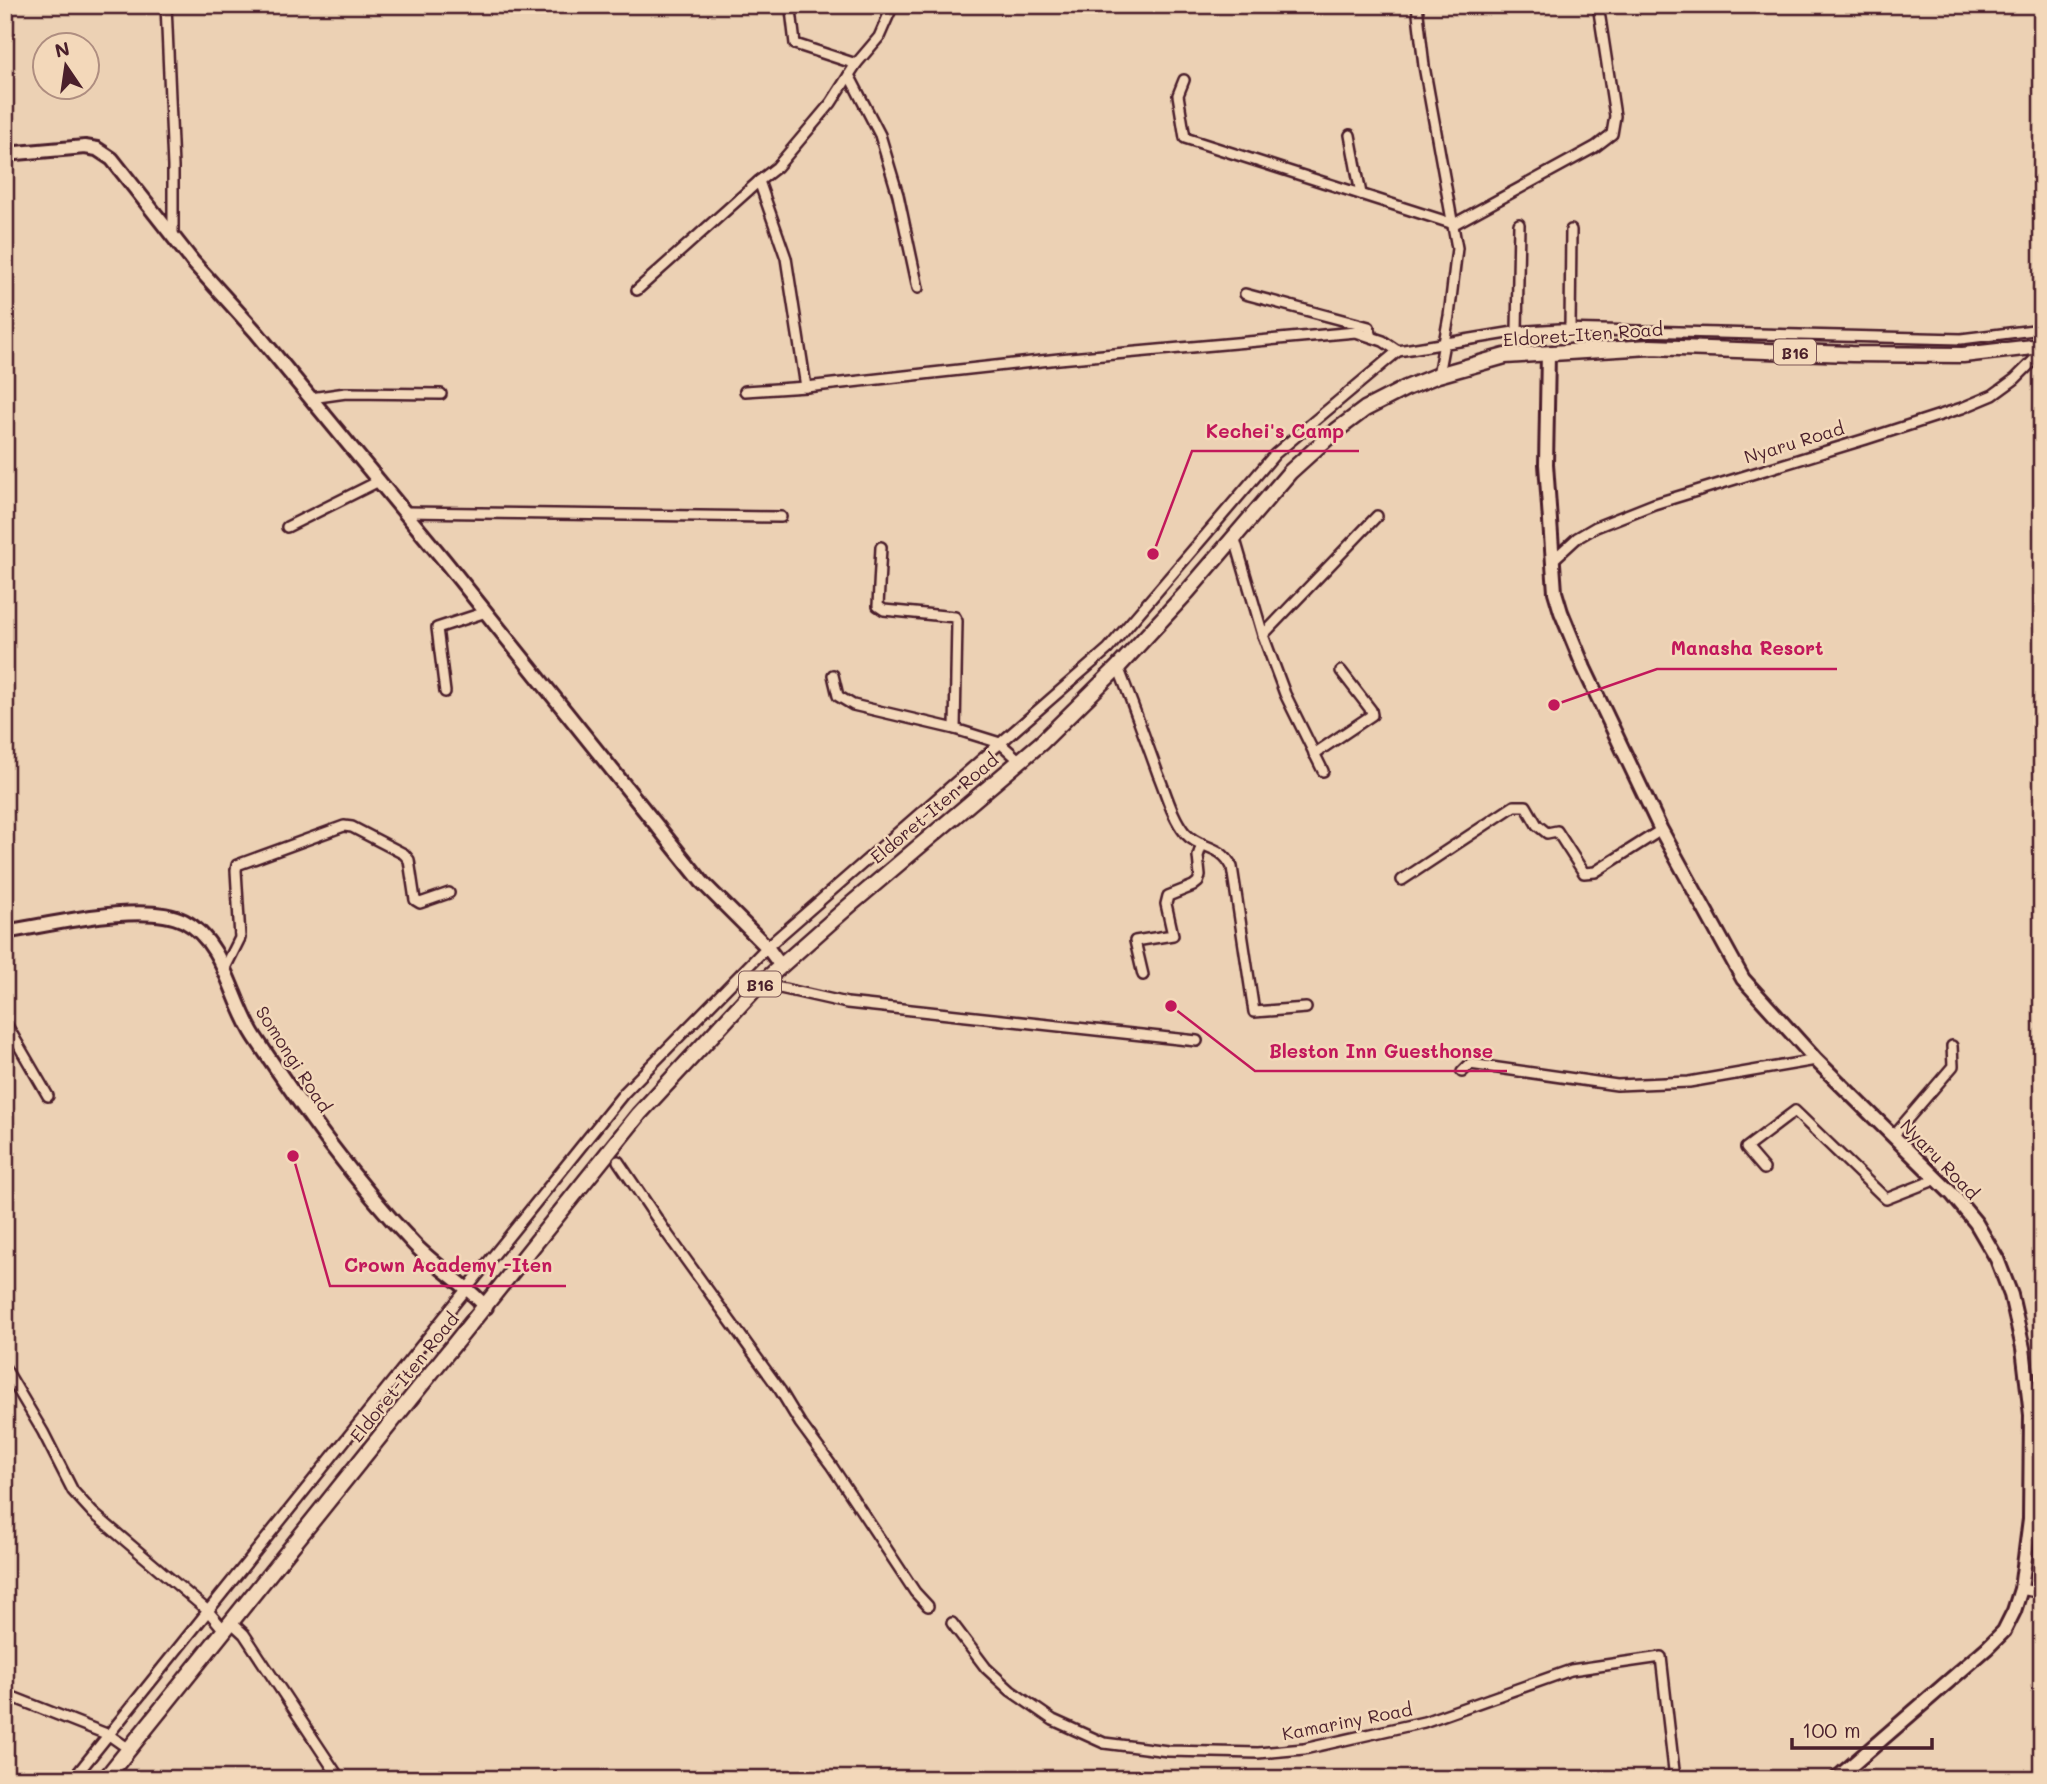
<svg xmlns="http://www.w3.org/2000/svg" width="2047" height="1784" font-family="Mali,sans-serif">
  <style>
    .lines { fill: none; stroke-linecap: round; stroke-linejoin: round }
    .street-casing { stroke: #4a1f2b; stroke-width: 14 }
    .secondary-casing { stroke: #4a1f2b; stroke-width: 18 }
    .primary-casing { stroke: #4a1f2b; stroke-width: 19 }
    .street { stroke: #f3d8ba; stroke-width: 9 }
    .secondary { stroke: #f3d8ba; stroke-width: 12 }
    .primary { stroke: #f3d8ba; stroke-width: 14 }
    .labels { text-anchor: middle; dominant-baseline: central; stroke-width: 5; stroke-linejoin: round; paint-order: stroke }
    .shield { fill: #f3d8ba; stroke: #7d5656; stroke-width: 2 }
    .shield-label { font-size: 16px; font-weight: bold; fill: #4a1f2b }
    .street-label { font-size: 18px; fill: #4a1f2b; stroke: #f3d8ba }
    .leader { fill: none; stroke: #c2185b; stroke-width: 2.5 }
    .callout-dot { fill: #c2185b; stroke: #f3d8ba; stroke-width: 2.5 }
    .callout-label { font-size: 19px; text-anchor: middle; font-weight: bold; fill: #c2185b; stroke: #f3d8ba; stroke-width: 5; stroke-linejoin: round; paint-order: stroke }
  </style>
  <rect width="100%" height="100%" fill="#ecd1b4"/>
  <filter id="ink" filterUnits="userSpaceOnUse"><feTurbulence type="fractalNoise" baseFrequency=".0143" numOctaves="2"/><feDisplacementMap in="SourceGraphic" scale="14" xChannelSelector="R" yChannelSelector="G"/><feConvolveMatrix kernelMatrix="1 2 1 2 8 2 1 2 1" color-interpolation-filters="sRGB"/></filter>
  <g filter="url(#ink)">
    <g class="lines">
      <!-- street casing -->
      <g class="street-casing">
        <g id="street">
          <path d="M166 5 173 167V237"/>
          <path d="M786 5 791 10 795 44 856 64"/>
          <path d="M1417 5 1424 66 1457 248 1449 316 1438 375"/>
          <path d="M849 75 880 135 898 195 918 288"/>
          <path d="M1184 80 1178 95 1185 138 1454 224 1595 147 1612 134 1615 116 1598 5"/>
          <path d="M1350 135 1361 194"/>
          <path d="M637 290 759 181"/>
          <path d="M1245 294 1369 327 1372 337"/>
          <path d="M1570 329 1571 230"/>
          <path d="M1517 331 1519 224"/>
          <path d="M806 387 786 258 759 181 777 167 831 103 856 64 879 37 893 5"/>
          <path d="M745 391 806 387 1059 359 1356 332 1383 341 1398 351 1514 332 1560 329 1961 339 2042 329"/>
          <path d="M311 398 346 393 441 394"/>
          <path d="M405 512 781 517"/>
          <path d="M287 527 379 481"/>
          <path d="M1234 536 1263 635 1285 694 1323 771"/>
          <path d="M881 547 878 606 884 610 955 617 957 621 955 729"/>
          <path d="M1553 560 1577 538 1596 527 1654 504 1866 439 1962 408 1993 395 2015 379 2042 352"/>
          <path d="M1263 635 1377 516"/>
          <path d="M1118 667C1132 702 1145 738 1158 774 1166 793 1172 817 1185 833 1200 850 1220 843 1232 867L1254 1012 1306 1008"/>
          <path d="M833 675 838 696 853 705 955 729 1000 743 1020 761"/>
          <path d="M445 692 437 628 486 612"/>
          <path d="M1314 754 1372 715 1371 710 1341 671"/>
          <path d="M1402 880 1514 806H1526L1537 825 1547 833 1557 831 1584 873 1595 872 1661 830"/>
          <path d="M224 970 240 938 236 870 237 865 344 826 352 827 404 854 409 860 415 900 420 903 449 893"/>
          <path d="M1143 975 1135 941 1173 935 1166 904 1168 896 1193 886 1198 882 1200 876 1198 856 1202 844"/>
          <path d="M756 989 780 988 847 1003 1197 1041"/>
          <path d="M5 1022 48 1096"/>
          <path d="M1462 1072 1470 1064 1617 1085 1689 1082 1816 1060"/>
          <path d="M1893 1136 1953 1066 1952 1046"/>
          <path d="M618 1161 668 1235 780 1390 800 1423 831 1465 915 1592 928 1606"/>
          <path d="M1764 1169 1746 1148 1795 1111 1886 1199 1937 1179"/>
          <path d="M5 1368 43 1432 73 1491 93 1513 208 1611 224 1630"/>
          <path d="M2021 1589 2036 1592 2042 1591"/>
          <path d="M231 1622 244 1634 340 1779"/>
          <path d="M952 1623 986 1668 1011 1691 1053 1720 1104 1743 1168 1751 1258 1753 1304 1749 1424 1722 1571 1670 1661 1657 1675 1779"/>
          <path d="M15 1698 109 1735 129 1749"/>
          <path d="M73 1779 624 1093 767 947 1108 649 1275 454 1398 351"/>
        </g>
      </g>
      <!-- secondary casing -->
      <g class="secondary-casing">
        <g id="secondary">
          <path d="M5 154 85 147 97 149 112 159 193 262 256 332 444 560 702 882 767 947 781 966"/>
          <path d="M1548 354 1546 464 1555 592 1561 612 1584 668 1661 830 1743 979 1816 1060 1952 1194 1976 1223 1997 1259 2011 1295 2023 1348 2031 1415 2030 1519 2021 1589 2014 1611 2004 1631 1987 1648 1836 1779"/>
          <path d="M5 932C50 925 144 901 184 921 225 942 231 1001 255 1037 303 1109 354 1181 414 1244 436 1267 464 1283 486 1307"/>
        </g>
      </g>
      <!-- primary casing -->
      <g class="primary-casing">
        <path id="primary" d="M105 1779 639 1114 755 989 850 905 1041 743 1118 667 1188 591 1290 472 1333 433 1365 409 1406 388 1438 375 1505 356 1650 347 1852 354 1963 355 2042 346"/>
      </g>
      <!-- street -->
      <use href="#street" class="street"/>
      <!-- secondary -->
      <use href="#secondary" class="secondary"/>
      <!-- primary -->
      <use href="#primary" class="primary"/>
    </g>
  </g>
  <g class="labels">
    <!-- shield labels -->
    <g class="shield">
      <rect x="1774" y="339.5" width="42" height="25" rx="5"/>
      <rect x="739" y="971.5" width="42" height="25" rx="5"/>
    </g>
    <g class="shield-label">
      <text x="1795" y="352">B16</text>
      <text x="760" y="984">B16</text>
    </g>
    <!-- street labels -->
    <g class="street-label">
      <text transform="translate(1583 334) rotate(-4)">Eldoret-Iten Road</text>
      <text transform="translate(1794 442) rotate(-17)">Nyaru Road</text>
      <text transform="translate(934 808) rotate(-40)">Eldoret-Iten Road</text>
      <text transform="translate(294 1059) rotate(57)">Somongi Road</text>
      <text transform="translate(1940 1159) rotate(46)">Nyaru Road</text>
      <text transform="translate(404 1377) rotate(-51)">Eldoret-Iten Road</text>
      <text transform="translate(1347 1721) rotate(-11)">Kamariny Road</text>
    </g>
  </g>
  <!-- callouts -->
  <path class="leader" d="M1153 554L1192 451H1359M1554 705L1657 669H1837M1171 1006L1255 1071H1507M293 1156L330 1286H566"/>
  <g class="callout-dot">
    <circle cx="1153" cy="554" r="7"/>
    <circle cx="1554" cy="705" r="7"/>
    <circle cx="1171" cy="1006" r="7"/>
    <circle cx="293" cy="1156" r="7"/>
  </g>
  <g class="callout-label">
    <text x="1275" y="438">Kechei's Camp</text>
    <text x="1747" y="655">Manasha Resort</text>
    <text x="1381" y="1058">Bleston Inn Guesthonse</text>
    <text x="448" y="1272">Crown Academy -Iten</text>
  </g>
  <!-- margin -->
  <rect width="2047" height="1784" fill="none" stroke="#f3d8ba" stroke-width="28"/>
  <rect x="14" y="14" width="2019" height="1756" fill="none" stroke="#4a1f2b" stroke-width="2.5" filter="url(#ink)"/>
  <!-- north arrow -->
  <g transform="translate(66 66) rotate(347)"><circle r="33" fill="#f3d8ba" stroke="#af8e81" stroke-width="2"/>
  <path d="M0-5L12 26L0 18L-12 26Z" fill="#4a1f2b"/>
  <text y="-10" font-size="19" font-weight="bold" text-anchor="middle" fill="#4a1f2b">N</text>
  </g>
  <!-- scale -->
  <path d="M1792 1738v10h140v-10" fill="none" stroke="#4a1f2b" stroke-width="3.5"/>
  <text x="1802" y="1738" font-size="21" fill="#4a1f2b" stroke="#f3d8ba" stroke-width="5" paint-order="stroke">100 m</text>
</svg>
